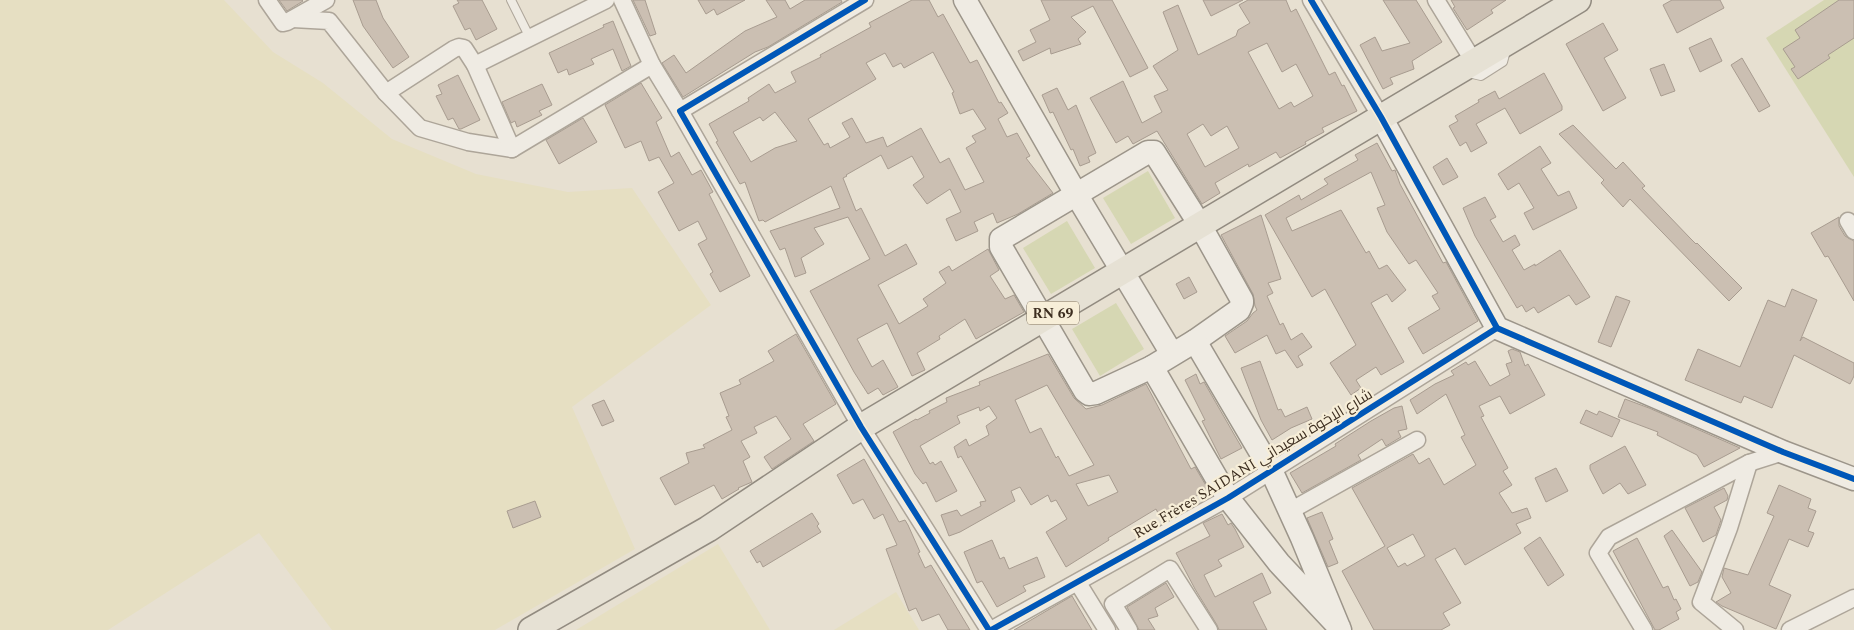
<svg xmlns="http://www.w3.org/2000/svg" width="1854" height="630" font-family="Spectral,Cairo,serif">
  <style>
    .farmland { fill: #e6dfc2 }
    .green { fill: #d6d7b3 }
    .building { fill: #cbbfb2; stroke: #a89c90; fill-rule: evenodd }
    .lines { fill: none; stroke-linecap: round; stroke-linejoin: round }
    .lane-casing { stroke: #ada599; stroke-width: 10 }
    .street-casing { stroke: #ada599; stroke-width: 19 }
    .secondary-casing { stroke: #9c958a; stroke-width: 25 }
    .primary-casing { stroke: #928b80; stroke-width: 28 }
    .lane { stroke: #efebe3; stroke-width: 8 }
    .street { stroke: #efebe3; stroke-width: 16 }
    .secondary { stroke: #efebe3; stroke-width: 22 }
    .primary { stroke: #e6e1d4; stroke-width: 25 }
    .cycleway-casing { stroke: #f7eed8; stroke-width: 9 }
    .cycleway { stroke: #0057b8; stroke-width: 6 }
    .labels { text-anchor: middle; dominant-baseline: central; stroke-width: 4.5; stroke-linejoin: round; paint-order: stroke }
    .shield { fill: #f7eed8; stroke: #756857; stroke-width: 1 }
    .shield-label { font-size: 14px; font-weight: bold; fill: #3d2e20 }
    .street-label { font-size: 15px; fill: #3d2e20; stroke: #f7eed8 }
  </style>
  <rect width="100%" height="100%" fill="#e7e0d1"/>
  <!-- farmland -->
  <g class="farmland">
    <path d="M0 0H224L273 52 323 83 392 139 476 174 568 192 632 188 711 305 572 407 635 549 495 630H332L259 533 108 630H0Z"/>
    <path d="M718 544 770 630H576Z"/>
    <path d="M896 592 919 630H834Z"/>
  </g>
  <!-- green -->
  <g class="green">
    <path d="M1824 0H1854V177L1766 38Z"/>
    <path d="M1148 171 1175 218 1131 244 1103 198Z"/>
    <path d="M1067 221 1095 268 1051 294 1023 248Z"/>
    <path d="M1116 303 1144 349 1100 376 1072 329Z"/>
  </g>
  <!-- building -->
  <g class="building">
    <path d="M279 0H302L303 1 287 11Z"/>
    <path d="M353 0H376L383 18 409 57 393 68 363 26Z"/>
    <path d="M457 0H482L497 29 476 40 470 28 465 30 453 6 459 3Z"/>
    <path d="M633 0H645L656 34 650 36Z"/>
    <path d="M698 0H745L717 15 714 9 706 14Z"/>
    <path d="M766 0H785L790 9 805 0H841L842 2 768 47 755 52 683 97 662 63 674 55 686 73 745 31 777 17Z"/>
    <path d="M912 0H929L938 17 943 14 970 63 977 60 999 103 1001 102 1008 113 998 119 1007 137 1017 133 1030 156 1026 158 1053 193 1018 214 997 223 993 213 974 222 978 231 956 241 946 219 961 212 950 189 927 204 913 185 924 177 912 156 888 169 881 155 846 175 847 176 843 178 856 211 861 208 885 256 906 244 917 264 878 285 899 324 928 306 923 299 946 283 939 272 949 266 952 271 988 249 999 270 990 276 1005 299 1014 295 1024 312 976 339 965 319 939 336 940 339 917 353 925 370 912 376 887 323 857 339 872 367 883 360 898 387 883 395 878 388 868 394 854 372 810 291 870 259 848 217 814 228 824 244 801 258 806 273 795 277 785 248 780 250 770 231 840 208 831 186 765 222 763 220 759 221 745 182 740 184 716 142 718 141 709 124 749 101 748 98 769 84 775 93 796 82 791 72 821 57 820 55 871 27 869 23ZM933 52 954 92 952 93 960 114 973 109 986 129 972 136 976 142 966 148 984 182 965 190 949 158 940 163 921 128 887 147 883 137 866 143 852 118 842 123 850 137 830 148 828 143 824 145 808 119 876 79 866 63 885 53 893 67 901 63 904 68ZM775 112 797 141 775 148 751 162 733 132 760 117 763 121Z"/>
    <path d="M1041 0H1112L1148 68 1130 77 1093 6 1071 17 1086 32 1078 39 1081 44 1051 54 1050 48 1023 61 1018 51 1036 42 1030 30 1050 20Z"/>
    <path d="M1203 0H1243L1211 16Z"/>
    <path d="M1248 0H1286L1291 12 1296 9 1329 75 1335 72 1342 86 1344 85 1357 111 1322 128 1324 132 1305 142 1306 144 1280 158 1276 152 1249 167 1248 164 1215 183 1220 193 1202 204 1157 131 1133 144 1128 136 1116 143 1090 98 1123 81 1142 123 1162 112 1154 96 1168 90 1153 66 1178 50 1163 12 1178 5 1198 55 1236 36 1238 30 1250 23 1239 5ZM1267 43 1282 72 1296 64 1313 96 1294 107 1291 102 1279 109 1248 52ZM1203 124 1211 136 1227 126 1239 148 1205 167 1187 134Z"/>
    <path d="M1383 0H1416L1442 42 1412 61 1414 69 1390 78 1393 84 1383 89 1360 45 1375 37 1382 51 1410 43Z"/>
    <path d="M1451 0H1506L1491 10 1493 13 1467 30 1453 8 1455 7Z"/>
    <path d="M1672 0H1720L1724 8 1677 33 1663 5Z"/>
    <path d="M1839 0H1854V38L1828 55 1830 58 1798 79 1791 69 1795 67 1783 49 1800 38 1795 30Z"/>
    <path d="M613 21 631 66 622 71 613 49 591 59 594 64 569 75 567 69 558 73 549 53 604 27 603 25Z"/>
    <path d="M1603 23 1618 50 1604 58 1626 98 1603 111 1566 44Z"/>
    <path d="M1711 38 1722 61 1700 72 1689 48Z"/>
    <path d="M1742 58 1770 106 1759 112 1731 65Z"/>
    <path d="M1664 64 1675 91 1661 96 1650 69Z"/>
    <path d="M1544 73 1562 106V110L1520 134 1505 108 1476 124 1487 143 1471 152 1466 142 1460 146 1449 126 1458 121 1455 116 1479 102 1478 100 1495 91 1499 99Z"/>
    <path d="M458 75 480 120 461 129H459L453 118 448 120 436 96 442 94 438 85Z"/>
    <path d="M641 83 662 118 656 122 671 157 679 152 692 175 701 170 713 192 709 194 750 276 720 292 710 274 713 272 698 244 707 239 698 221 679 231 658 192 674 183 659 157 649 161 641 141 625 148 605 105Z"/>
    <path d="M542 84 552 105 539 111 542 115 517 127 515 121 511 123 502 102Z"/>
    <path d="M1057 88 1068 110 1076 105 1096 153 1088 157 1090 162 1080 166 1073 149 1071 150 1053 112 1050 113 1042 95Z"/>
    <path d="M583 118 597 142 559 164 546 140Z"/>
    <path d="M1573 125 1616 169 1623 162 1645 186 1642 188 1690 238 1696 244 1697 243 1742 288 1729 301 1630 199 1623 207 1601 183 1604 180 1559 134Z"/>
    <path d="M1377 143 1392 171 1395 170 1400 184 1443 263 1446 262 1478 321 1423 354 1408 328 1440 309 1432 296 1438 293 1416 260 1409 264 1387 232 1377 208 1385 205 1371 172 1286 218 1292 231 1341 210 1366 253 1369 251 1379 269 1387 265 1406 290 1392 302 1387 294 1371 303 1404 362 1381 375 1376 367 1356 380 1361 388 1351 395 1330 363 1356 345 1325 289 1312 297 1265 215 1299 195 1301 200 1328 184 1324 179 1358 160 1355 155Z"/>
    <path d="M1540 146 1551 163 1541 169 1558 196 1569 191 1577 208 1533 230 1524 213 1534 208 1519 183 1508 190 1498 174Z"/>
    <path d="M1447 158 1458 177 1443 185 1433 167Z"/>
    <path d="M1485 197 1496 217 1490 220 1503 242 1515 235 1520 245 1512 250 1524 270 1535 264V266L1560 250 1590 297 1576 305 1569 295 1538 313 1534 307 1526 312 1522 305 1517 308 1475 236 1463 208Z"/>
    <path d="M1261 215 1281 279 1268 283 1273 293 1267 296 1280 325 1283 323 1291 340 1302 333 1312 347 1298 356 1303 365 1297 368 1285 350 1276 354 1267 335 1235 353 1225 336 1247 321 1253 313 1257 310 1255 306 1253 294 1221 235Z"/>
    <path d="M1839 217V226L1845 236 1854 241V301L1828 256 1825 257 1811 233Z"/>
    <path d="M1189 277 1197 292 1184 299 1176 284Z"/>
    <path d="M1792 289 1817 300 1800 341 1803 337 1854 363V376L1850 384 1794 355 1772 408 1744 396 1741 403 1685 380 1698 349 1740 367 1768 300 1785 307Z"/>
    <path d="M1616 296 1630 301 1611 347 1598 342Z"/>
    <path d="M796 334 836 404 803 424 814 441 772 469 764 457 791 439 776 416 754 427 757 433 741 441 750 457 743 461 752 482 738 488 739 489 722 499 714 485 675 505 660 478 689 463 686 453 705 448 703 445 732 430 726 417 729 416 720 393 741 384 739 380 774 361 768 351Z"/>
    <path d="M1512 349 1520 352 1525 366 1528 364 1545 395 1510 414 1500 396 1479 406 1484 416 1481 417 1508 468 1503 471 1512 485 1499 493 1512 513 1527 508 1531 518 1516 524 1521 533 1465 565 1455 548 1435 559 1461 603 1443 613 1450 625 1441 630H1374L1342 571 1385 546 1352 488 1413 454 1419 464 1429 458 1444 485 1476 465 1461 437 1465 435 1446 394 1417 414 1410 400 1435 384 1454 375 1451 371 1466 362 1468 365 1475 361 1490 386 1510 375 1506 364 1512 362 1508 351ZM1413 534 1425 556 1407 566 1405 563 1398 567 1387 548Z"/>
    <path d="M1048 354 1074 398 1086 409 1102 405 1146 384 1191 469 1195 467 1208 489 1160 517 1156 509 1108 538 1109 540 1066 567 1046 532 1067 519 1056 500 1051 502 1048 495 1031 505 1020 487 1011 491 1015 501 960 532 949 536 941 515 957 510 961 516 981 506 980 502 986 501 961 456 958 458 954 447 966 439 969 446 989 435 986 426 997 418 989 406 980 411 979 407 957 416 960 423 920 446 930 464 933 462 935 465 941 461 957 491 936 502 926 482 923 484 915 474 893 432 916 419 917 420 930 413 929 411 947 402 946 398 980 385 979 382ZM1047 385 1094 465 1069 476 1058 456 1056 458 1041 428 1030 433 1015 400ZM1109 475 1118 492 1088 506 1076 484Z"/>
    <path d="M1260 361 1278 410 1281 409 1285 417 1307 407 1312 419 1291 428 1272 440 1261 420 1241 368Z"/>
    <path d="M1196 374 1200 384 1204 382 1242 448 1221 459 1202 421 1205 420 1185 380Z"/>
    <path d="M1625 399 1649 408 1740 448 1704 467 1697 455 1657 435 1658 432 1618 417Z"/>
    <path d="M604 400 614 421 602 426 592 405Z"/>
    <path d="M1402 406 1407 429 1398 431 1401 437 1386 446 1382 439 1358 455 1361 460 1302 493 1290 473 1336 446 1335 444 1371 421 1394 408Z"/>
    <path d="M1586 410 1597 415 1599 411 1620 420 1612 437 1580 423Z"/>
    <path d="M1625 446 1646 485 1628 494 1620 483 1603 494 1590 469V465Z"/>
    <path d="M864 459 899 522 905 520 908 525 920 552 918 553 925 568 931 565 970 630H948L939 614 922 621 916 608 909 611 886 549 897 545 883 514 874 519 863 499 853 504 837 475Z"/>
    <path d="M1556 468 1568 491 1546 502 1535 478Z"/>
    <path d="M1779 485 1811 499 1808 508 1816 511 1808 531 1814 533 1808 547 1789 539 1769 585 1791 595 1776 629 1722 606 1716 602 1731 593 1722 577 1724 568 1748 575 1774 516 1767 513Z"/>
    <path d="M1724 488 1728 496 1727 500 1714 507 1721 520 1716 535 1703 542 1685 508Z"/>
    <path d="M535 501 541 517 513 528 507 511Z"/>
    <path d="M1322 512 1333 539 1329 541 1338 563 1328 567 1307 518Z"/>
    <path d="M812 513 819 524 817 526 821 532 763 567 760 561 757 563 750 551Z"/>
    <path d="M1222 514 1228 525 1231 523 1235 529 1244 547 1218 560 1222 566 1204 575 1215 597 1262 573 1271 593 1253 602 1267 630H1219L1217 625 1195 589 1176 553 1210 536 1203 523Z"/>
    <path d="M1672 530 1702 572 1698 582 1690 586 1664 536Z"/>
    <path d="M1540 537 1564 575 1548 586 1524 548Z"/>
    <path d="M1637 538 1663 588 1668 586 1674 600 1676 599 1681 609 1676 612 1679 619 1659 630H1655L1613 551Z"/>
    <path d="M992 540 1000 559 1004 557 1009 569 1037 557 1045 577 1023 586 1026 591 997 607 982 581 977 583 964 552Z"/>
    <path d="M1166 583 1174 597 1155 608 1158 616 1148 619 1155 630H1139L1127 607Z"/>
    <path d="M1072 596 1092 630H1014L1048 610Z"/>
  </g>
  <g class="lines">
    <!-- lane casing -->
    <g class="lane-casing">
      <g id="lane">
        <path d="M511 0 530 38"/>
        <path d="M1468 73 1481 76 1503 62 1506 51"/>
      </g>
    </g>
    <!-- street casing -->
    <g class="street-casing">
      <g id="street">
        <path d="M267 0 283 23 287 22 326 0"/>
        <path d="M622 0 652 65 680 111"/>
        <path d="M865 0 680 111 861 427 989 630"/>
        <path d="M1311 0 1381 117"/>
        <path d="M1436 0 1474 62"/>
        <path d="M293 19 329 21 386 93 420 128 468 142 512 149 652 65"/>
        <path d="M475 65 606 0"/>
        <path d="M386 93 454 49 459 47 464 48 475 65 512 149"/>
        <path d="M1848 221 1854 231"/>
        <path d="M1290 511 1417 440"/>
        <path d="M1078 583 1107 630"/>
        <path d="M991 630 1228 498 1497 328"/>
        <path d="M1129 630 1113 604 1170 569 1209 630"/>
        <path d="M1644 630 1598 553 1609 537 1749 463 1783 452"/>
        <path d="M1735 630 1701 602 1729 528 1749 463"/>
        <path d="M1790 630 1854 598"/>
      </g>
    </g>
    <!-- secondary casing -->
    <g class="secondary-casing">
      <g id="secondary">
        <path d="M965 0 1076 194 1172 354"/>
        <path d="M1381 117 1497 328 1783 452 1854 479"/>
        <path d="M1152 367 1096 393 1089 394 1085 391 1001 247V239L1148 152H1154L1200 225 1242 300V303L1239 310 1195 341"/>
        <path d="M1339 627 1279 563 1228 498 1152 367 1195 341 1271 470 1302 538 1340 630"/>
      </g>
    </g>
    <!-- primary casing -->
    <g class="primary-casing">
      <path id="primary" d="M531 630 708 529 861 427 1578 0"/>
    </g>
    <!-- lane -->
    <use href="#lane" class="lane"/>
    <!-- street -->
    <use href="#street" class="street"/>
    <!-- secondary -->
    <use href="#secondary" class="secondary"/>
    <!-- primary -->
    <use href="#primary" class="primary"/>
    <!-- cycleway casing -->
    <g class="cycleway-casing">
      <g id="cycleway">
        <path d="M865 0 680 111 861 427 989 630"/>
        <path d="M1311 0 1381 117 1497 328 1783 452 1854 479"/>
        <path d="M991 630 1228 498 1497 328"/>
      </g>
    </g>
    <!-- cycleway -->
    <use href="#cycleway" class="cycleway"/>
  </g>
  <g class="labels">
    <!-- shield labels -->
    <rect class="shield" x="1027" y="301.5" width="52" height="23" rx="4"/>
    <g class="shield-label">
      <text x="1053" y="313">RN 69</text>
    </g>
    <!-- street labels -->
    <g class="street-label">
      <text transform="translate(1253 464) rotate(-31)">Rue Frères SAIDANI شارع الإخوة سعيداني</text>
    </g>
  </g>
</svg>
